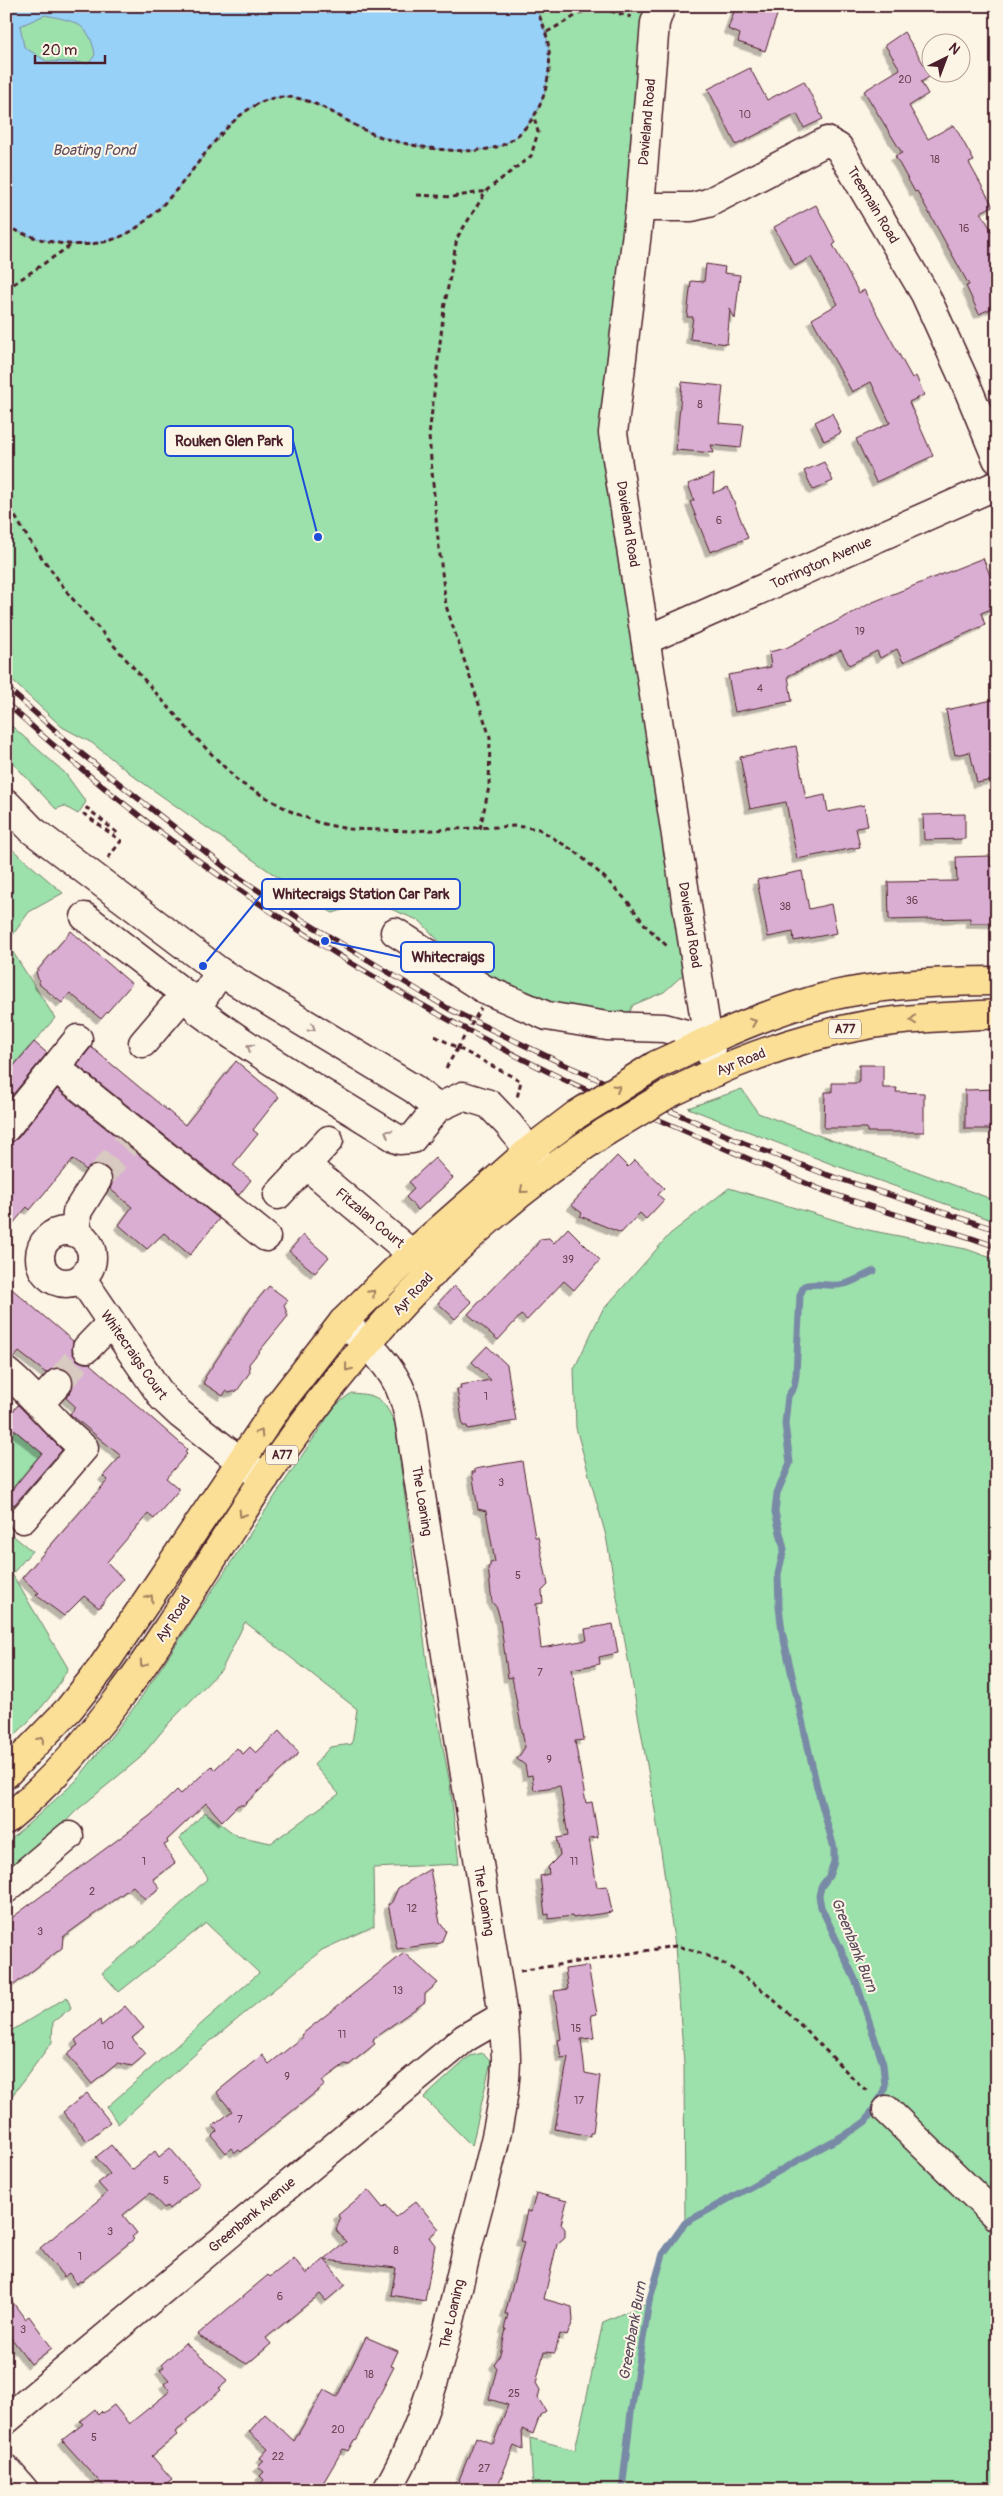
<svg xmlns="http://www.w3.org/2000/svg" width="1003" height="2496" font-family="Pangolin,sans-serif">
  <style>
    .green { fill: #9ce0ab; stroke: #73806b }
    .water { fill: #98d1f8; stroke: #798aa6; fill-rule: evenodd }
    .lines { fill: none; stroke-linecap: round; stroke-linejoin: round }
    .stream { stroke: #798aa6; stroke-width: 7 }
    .building { fill: #daaed2; stroke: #4a1f2b; filter: url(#shadow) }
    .minor-tunnel { stroke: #d8cac0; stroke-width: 28; stroke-dasharray: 28 14; stroke-linecap: butt }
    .minor-casing { stroke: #4a1f2b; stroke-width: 31 }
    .major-casing { stroke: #4a1f2b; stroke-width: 31 }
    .path { stroke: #4a1f2b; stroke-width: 3; stroke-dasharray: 5 4; stroke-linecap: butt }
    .minor { stroke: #fcf5e5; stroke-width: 28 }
    .major { stroke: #fbdf96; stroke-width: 28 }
    .rail-casing { stroke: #4a1f2b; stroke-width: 5.5 }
    .rail { stroke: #fcf5e5; stroke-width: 4; stroke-dasharray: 11; stroke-linecap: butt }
    .major-bridge-casing { stroke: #4a1f2b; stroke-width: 31; stroke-linecap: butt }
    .path-bridge { stroke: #4a1f2b; stroke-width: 3; stroke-dasharray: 5 4; stroke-linecap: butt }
    .major-bridge { stroke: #fbdf96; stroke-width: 28 }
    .oneway { stroke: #a27f60 }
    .oneway2 { stroke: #a38a88 }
    .labels { text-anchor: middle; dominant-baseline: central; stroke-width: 4; stroke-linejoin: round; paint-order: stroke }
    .number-label { font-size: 11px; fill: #6e4355 }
    .shield { fill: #fcf5e5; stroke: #7f5f63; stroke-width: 1 }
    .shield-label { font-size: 12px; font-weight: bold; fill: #4a1f2b }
    .street-label { font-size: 14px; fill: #4a1f2b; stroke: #fcf5e5 }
    .water-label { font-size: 15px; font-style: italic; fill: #5e4c5e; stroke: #fcf5e5 }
    .leader { fill: none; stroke: #1d4ed8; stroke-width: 2 }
    .callout-dot { fill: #1d4ed8; stroke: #fcf5e5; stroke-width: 2 }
    .callout { fill: #fcf5e5; stroke: #1d4ed8; stroke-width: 2 }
    .callout-label { font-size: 15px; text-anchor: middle; font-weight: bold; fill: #4a1f2b }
  </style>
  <defs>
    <filter id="shadow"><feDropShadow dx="-4.5" dy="4.5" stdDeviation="0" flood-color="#0004"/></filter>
  </defs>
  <rect width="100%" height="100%" fill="#fcf5e5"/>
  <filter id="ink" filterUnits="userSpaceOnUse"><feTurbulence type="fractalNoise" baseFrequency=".02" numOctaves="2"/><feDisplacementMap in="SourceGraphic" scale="10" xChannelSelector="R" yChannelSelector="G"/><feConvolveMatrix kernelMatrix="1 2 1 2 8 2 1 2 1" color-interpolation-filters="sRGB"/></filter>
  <g filter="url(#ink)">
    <!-- green -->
    <g class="green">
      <path d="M6 6H661L613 433 696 963 664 992 633 1005 623 1026 484 989 420 921 371 901 333 913 316 904 136 778 92 743 62 727 6 675Z"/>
      <path d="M6 721 65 773 86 802 78 814 64 806 56 809 6 756Z"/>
      <path d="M6 844 63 893 29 912 7 943 55 1018 6 1075Z"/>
      <path d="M742 1089 758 1113 997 1201V1222L834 1165 688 1108Z"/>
      <path d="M729 1188 868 1230 966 1249 997 1260V2490H533L530 2438 575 2450 603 2322 649 2302 663 2254 685 2223 684 2064 675 1946 654 1804 606 1536 576 1428 574 1369 602 1311 670 1234Z"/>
      <path d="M351 1393C380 1395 382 1398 395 1423L428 1669 450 1784 459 1864 373 1868 374 1926 322 1950 201 2049 118 2124 107 2107 259 1973 206 1923 119 1992 102 1973 149 1934 208 1878 180 1838 205 1812 237 1836 271 1843 339 1794 314 1765 330 1747 352 1744 357 1709 245 1622 222 1669 169 1723 140 1758 76 1811 28 1861 6 1877V1844L76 1781 136 1705 335 1406Z"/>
      <path d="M6 1423 42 1453 6 1497Z"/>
      <path d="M6 1499 21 1511 6 1529Z"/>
      <path d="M6 1530 32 1551 12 1574 68 1668C53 1699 30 1720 6 1744Z"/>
      <path d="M67 1997 71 2008 53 2022 52 2042 6 2104 8 2054 6 2051V2034Z"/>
      <path d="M483 2053 491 2061 472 2146 424 2098 470 2056Z"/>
    </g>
    <!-- water -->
    <path class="water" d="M6 6H534C548 30 553 56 547 82 543 105 530 128 510 141 481 161 403 146 373 134 339 120 303 85 264 101 235 113 213 143 194 168 178 189 160 210 139 226 101 255 46 246 6 226ZM45 15C73 21 90 22 95 55L89 63 46 61 24 47 20 26Z"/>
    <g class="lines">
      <!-- stream -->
      <path class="stream" d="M622 2490 631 2412 649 2302 663 2254 685 2223 855 2129 866 2121 882 2095 885 2086 883 2064 857 1984 821 1907 819 1896 821 1887 829 1876 834 1862V1848L817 1787 782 1631 779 1607 778 1574 784 1549 775 1512 777 1493 790 1463 785 1424 788 1396 794 1387 796 1375 800 1295 804 1286C818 1281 830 1288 844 1284 854 1282 864 1275 874 1271"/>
    </g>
    <!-- building -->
    <g class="building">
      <path d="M736 6H780L765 51 738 42 740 34 728 29Z"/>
      <path d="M904 32 931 76 921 82 928 94 909 106 928 139 954 125 974 161 969 163 993 206 981 212 997 240V306L979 314 966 286 969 285 917 191 915 192 895 156 902 153 864 91 900 69 885 45Z"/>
      <path d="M750 68 767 100 804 81 823 119 804 128 797 114 736 145 708 89Z"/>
      <path d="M816 205 836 243 833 245 859 293 864 290 912 378 916 376 924 395 909 402 933 456 876 482 856 439 890 423 871 382 852 392 812 319 838 304 811 257 795 266 774 227Z"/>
      <path d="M706 264 725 267 724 273 740 275 735 319 730 309 727 344 690 339 693 317H687L691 281 704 282Z"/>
      <path d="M682 382 723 386 719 423 744 425 741 448 711 445 714 453 676 450Z"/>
      <path d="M832 413 841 433 824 441 815 422Z"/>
      <path d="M824 462 833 481 813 490 804 471Z"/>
      <path d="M714 474 713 493 728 487 748 538 710 552 690 502 694 500 688 484Z"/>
      <path d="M983 558 997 592V607L981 613 985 625 903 662 897 649 880 658 877 651 849 665 841 650 788 676 792 701 735 712 728 675 771 667 769 652 786 648 873 602Z"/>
      <path d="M997 699V779L977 783 970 752 955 755 946 710Z"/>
      <path d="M796 746 806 799 825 795 828 812 864 805 868 826 856 828 860 847 797 859 786 802 750 809 740 757Z"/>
      <path d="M965 814V839L924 840 923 815Z"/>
      <path d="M990 856V866H997V923H970V918L889 920 888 882 957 881 956 857Z"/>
      <path d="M802 871 809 909 831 904 837 933 794 941 793 932 768 937 757 880Z"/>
      <path d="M71 931 132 984 101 1019 70 993 62 1003 40 985 36 972Z"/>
      <path d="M34 1042 47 1053 6 1103V1075Z"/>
      <path d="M91 1047 185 1125 236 1061 279 1097 253 1130 258 1134 233 1165 251 1180 239 1195 77 1065Z"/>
      <path d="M859 1065H883V1088H897L896 1092 924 1093V1132H867V1128H824L825 1092H832V1083H859Z"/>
      <path d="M57 1089 219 1219 190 1255 164 1233 147 1249 119 1225 132 1207 110 1189 113 1181 111 1172 106 1167 98 1164 86 1170 73 1159 30 1210 27 1207 6 1232V1143L18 1138Z"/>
      <path d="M997 1089V1129H965V1090Z"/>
      <path d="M617 1156 628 1167 635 1160 664 1188 658 1195 664 1200 646 1219 640 1213 621 1233 580 1216 582 1213 571 1205Z"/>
      <path d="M435 1158 453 1178 418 1210 406 1197 414 1189 409 1182Z"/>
      <path d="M568 1228 600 1260 574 1290 564 1281 527 1320 521 1315 498 1340 468 1314 509 1271 535 1247 540 1239 549 1238 554 1243Z"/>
      <path d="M303 1235 329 1257 315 1273 289 1251Z"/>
      <path d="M6 1284 73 1341 72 1352 77 1360 84 1363H91L90 1364 187 1449 185 1452 187 1454 166 1478 178 1488V1491L154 1519 148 1514 107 1562 123 1579 99 1608 84 1596 64 1616 36 1595 39 1593 22 1578 108 1480 103 1476 121 1456 70 1414 76 1407 66 1398 73 1386V1378L68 1371 62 1368H54L46 1373 19 1352 13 1359 6 1357Z"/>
      <path d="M269 1286 288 1300 284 1305 288 1316 249 1364 250 1372 237 1391 229 1393 226 1391 223 1396 203 1383 206 1378 205 1377 253 1305Z"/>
      <path d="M454 1286 472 1302 455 1319 438 1303Z"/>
      <path d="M487 1346 507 1365 516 1421 468 1429 467 1426H463L457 1389H461L460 1385 491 1380 472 1362Z"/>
      <path d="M18 1405 62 1450 14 1505 6 1497 42 1453 6 1423V1420Z"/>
      <path d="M522 1461 535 1537H538L548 1585 542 1591 543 1603 536 1604 541 1648 587 1640 585 1629 613 1624 618 1653 599 1657 600 1664 572 1669 584 1740 575 1741 586 1803 592 1802 598 1837 589 1838 597 1887 607 1886 612 1912 573 1918 572 1916 549 1919V1914L545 1915 540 1876 549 1874 548 1867 560 1855 557 1838 568 1836 560 1786 534 1790 532 1775 527 1776 525 1765 517 1759 525 1747 512 1677 508 1678 500 1619 497 1608 492 1602 488 1567 490 1566V1563L495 1562 486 1511 478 1509 472 1472H475V1469Z"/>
      <path d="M279 1731 299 1753 244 1805H238L222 1821 206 1803 167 1840 168 1843 164 1845 175 1863 153 1879 160 1888 145 1899 133 1886 63 1937 62 1948 6 1991V1922L151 1815 177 1790 181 1794 212 1766 215 1769 237 1748 243 1754 250 1747 256 1753Z"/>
      <path d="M430 1869 440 1923 446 1931 441 1943 397 1949 388 1904H391L398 1888Z"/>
      <path d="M404 1953 438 1983 425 1994V2002L374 2038 373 2041 375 2044 349 2065 345 2064 322 2081 325 2085 241 2152 239 2150 235 2153 231 2148 226 2153 212 2136 217 2131 213 2126 232 2111 217 2093 218 2091 262 2055 269 2064 303 2037 301 2035Z"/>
      <path d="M588 1966 597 2014 591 2015 594 2038 581 2039 585 2073 600 2076 593 2133H590V2136L555 2129 568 2057 561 2058 558 2040 561 2039 554 1991 568 1989 565 1969Z"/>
      <path d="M125 2006 144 2028 132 2038 146 2054 132 2066 118 2063 92 2084 67 2054 78 2045 75 2040 100 2020 101 2026Z"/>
      <path d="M87 2093 110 2122 87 2141 63 2112Z"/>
      <path d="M111 2145 132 2170 155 2151 159 2157 170 2148 200 2184 169 2209 167 2206 164 2208 150 2193 123 2215 137 2233 132 2237 134 2239 82 2281 80 2280 76 2283 69 2273 64 2277 40 2248 107 2193 98 2183 110 2174 96 2157Z"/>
      <path d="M368 2190 383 2208 386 2205 396 2217 416 2201 439 2229 429 2237 435 2245 425 2301 391 2295 396 2268 325 2260 345 2285 326 2301 320 2294 266 2338 271 2344 247 2364 197 2335 268 2275 270 2277 294 2258 306 2274 346 2242 336 2230 340 2219 338 2215Z"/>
      <path d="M536 2193 567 2201 561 2224 565 2229V2237L557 2244 544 2299 572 2307 573 2321 567 2336 560 2334 555 2353 544 2352 536 2383 540 2390 538 2398 546 2411 540 2415 533 2434 522 2429 523 2450 514 2446 496 2490H467L457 2485 476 2437 493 2444 508 2405 489 2399 497 2368 494 2364 500 2355 506 2329H504L508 2314H505L524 2242 520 2241 527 2211 531 2212Z"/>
      <path d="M6 2293 25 2319 29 2316 52 2348 31 2364 6 2331Z"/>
      <path d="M366 2337 398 2351 391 2366 394 2367 357 2439 354 2440 348 2451 343 2449 319 2490H255L264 2480 260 2476 264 2472 258 2467 264 2461 260 2458 268 2449 249 2432 265 2414 294 2441 324 2390 337 2397Z"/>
      <path d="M185 2343 228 2381 219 2388 221 2390 186 2420 188 2422 175 2432 177 2435 152 2456 172 2479 158 2490H107L62 2440 83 2424 80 2421 95 2409 98 2414 101 2411 103 2413 114 2405 129 2424 170 2391 164 2384 169 2380 160 2370 164 2367 162 2364Z"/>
    </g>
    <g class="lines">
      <!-- minor-tunnel -->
      <g class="minor-tunnel">
        <path d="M97 1180 127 1144"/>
        <path d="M58 1383 87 1348"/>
      </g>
      <!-- minor casing -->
      <g class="minor-casing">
        <g id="minor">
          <path d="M661 6 655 23 640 207 613 433 708 1040 716 1072"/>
          <path d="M640 207H692L708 203 827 141 839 148 925 294 966 384 997 459"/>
          <path d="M646 640 997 485"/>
          <path d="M6 803 32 830 220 972"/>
          <path d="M85 917 185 994 199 1011"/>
          <path d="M395 932 484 989 547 1016 607 1026 664 1028 708 1040"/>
          <path d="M143 1043 185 994"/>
          <path d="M56 1068 266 1237"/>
          <path d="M437 1108 414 1089 220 972 203 998 199 1011C263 1059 332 1098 399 1140L412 1139 437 1108 463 1096 489 1104 509 1125 546 1172"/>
          <path d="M6 1128 78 1039"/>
          <path d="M306 1165 412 1254 432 1274"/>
          <path d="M278 1195 329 1140"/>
          <circle cx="66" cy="1257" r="26"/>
          <path d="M76 1232 77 1212 97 1180"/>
          <path d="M82 1279 163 1398 180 1414 241 1462 265 1478"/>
          <path d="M343 1322C366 1342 393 1366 403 1396 411 1417 412 1442 416 1464L503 2016C504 2031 506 2046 506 2061 505 2124 479 2197 465 2258 446 2338 430 2418 387 2490"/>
          <path d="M87 1348 111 1323"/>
          <path d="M6 1372C35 1395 55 1426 84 1448L23 1519"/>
          <path d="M39 1404 58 1383"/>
          <path d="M6 1889 69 1836"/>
          <path d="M887 2110 997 2217"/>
          <path d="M6 2420 465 2038 503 2016"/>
          <path d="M6 2469 24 2490"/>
        </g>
      </g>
      <!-- major casing -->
      <g class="major-casing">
        <g id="major">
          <path d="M680 1054C727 1031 776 1010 826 997 882 984 940 981 997 981"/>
          <path d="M702 1078C756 1053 813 1034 872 1024 912 1017 955 1017 997 1014"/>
          <path d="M6 1774 69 1709 101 1669 280 1403 343 1322 412 1254 530 1150 576 1115"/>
          <path d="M6 1820C117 1728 185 1596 264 1479 355 1344 468 1221 605 1132"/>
        </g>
      </g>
      <!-- path -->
      <g class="path">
        <path d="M593 6 631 17"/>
        <path d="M547 32 593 6"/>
        <path d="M417 195 452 197 487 191"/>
        <path d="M6 226C46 246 101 255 139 226 160 210 178 189 194 168 213 143 235 113 264 101 303 85 339 120 373 134 403 146 481 161 510 141 530 128 543 105 547 82 553 56 548 30 534 6"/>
        <path d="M6 289 70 246"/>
        <path d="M6 501 29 540 71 597 193 735 239 782 290 811 319 823 348 829 412 831 516 826 539 829 577 853 603 876 628 902 646 926 667 946"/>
        <path d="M480 829 489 787 490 737 446 606 437 530 429 436 444 309 457 238 487 190 531 156 538 132 534 117"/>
        <path d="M108 858 121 841 84 814 87 808 116 832 119 828"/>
        <path d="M435 1036 521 1081 517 1098"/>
        <path d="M446 1068 457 1049"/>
        <path d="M520 1971 675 1946C755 1961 812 2042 869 2093"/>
      </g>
      <!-- minor -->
      <use href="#minor" class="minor"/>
      <!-- major -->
      <use href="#major" class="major"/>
      <!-- rail casing -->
      <g class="rail-casing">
        <g id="rail">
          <path d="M6 687 77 750 231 872 299 918 449 1009 563 1064 744 1143 825 1174 997 1230"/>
          <path d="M6 703C172 855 357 979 559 1077 593 1094 629 1108 664 1122 715 1144 766 1167 817 1188 876 1211 938 1225 997 1247"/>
        </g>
      </g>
      <!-- rail -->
      <use href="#rail" class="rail"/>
      <!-- major-bridge casing -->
      <g class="major-bridge-casing">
        <g id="major-bridge">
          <path d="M576 1115 656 1065 680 1054"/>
          <path d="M605 1132 668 1094 702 1078"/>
        </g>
      </g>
      <!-- path-bridge -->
      <path class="path-bridge" d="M457 1049 481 1008"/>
      <!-- major-bridge -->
      <use href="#major-bridge" class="major-bridge"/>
    </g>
    <!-- one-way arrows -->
    <defs><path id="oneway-chevron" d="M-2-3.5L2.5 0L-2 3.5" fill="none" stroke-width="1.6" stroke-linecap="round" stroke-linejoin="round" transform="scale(1.25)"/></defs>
    <g class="oneway">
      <use href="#oneway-chevron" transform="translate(913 1020) rotate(175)"/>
      <use href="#oneway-chevron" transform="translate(753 1022) rotate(-22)"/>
      <use href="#oneway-chevron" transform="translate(617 1088) rotate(-31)"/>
      <use href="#oneway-chevron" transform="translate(523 1190) rotate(139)"/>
      <use href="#oneway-chevron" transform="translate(372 1293) rotate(-45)"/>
      <use href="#oneway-chevron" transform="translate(348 1368) rotate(128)"/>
      <use href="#oneway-chevron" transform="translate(260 1433) rotate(-57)"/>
      <use href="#oneway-chevron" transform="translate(242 1514) rotate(123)"/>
      <use href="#oneway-chevron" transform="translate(150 1598) rotate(-57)"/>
      <use href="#oneway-chevron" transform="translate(143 1664) rotate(124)"/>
      <use href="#oneway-chevron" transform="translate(41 1740) rotate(-48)"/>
    </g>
    <g class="oneway2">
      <use href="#oneway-chevron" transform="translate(312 1028) rotate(31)"/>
      <use href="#oneway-chevron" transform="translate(250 1047) rotate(-147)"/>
      <use href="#oneway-chevron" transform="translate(388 1133) rotate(-148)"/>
    </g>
  </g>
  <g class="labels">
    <!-- number labels -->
    <g class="number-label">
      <text x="905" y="79">20</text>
      <text x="745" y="114">10</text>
      <text x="935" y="159">18</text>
      <text x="964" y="228">16</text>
      <text x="700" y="404">8</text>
      <text x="719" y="520">6</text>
      <text x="860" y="631">19</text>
      <text x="760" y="688">4</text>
      <text x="912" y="900">36</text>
      <text x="785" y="906">38</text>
      <text x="568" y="1259">39</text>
      <text x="486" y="1396">1</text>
      <text x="501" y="1482">3</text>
      <text x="518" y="1575">5</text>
      <text x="540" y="1672">7</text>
      <text x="549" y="1759">9</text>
      <text x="144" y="1861">1</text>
      <text x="574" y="1861">11</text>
      <text x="92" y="1891">2</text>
      <text x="412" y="1908">12</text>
      <text x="40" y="1931">3</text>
      <text x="398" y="1990">13</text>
      <text x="576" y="2028">15</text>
      <text x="342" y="2034">11</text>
      <text x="108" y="2045">10</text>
      <text x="287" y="2076">9</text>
      <text x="579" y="2100">17</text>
      <text x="240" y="2119">7</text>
      <text x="166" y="2180">5</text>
      <text x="110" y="2231">3</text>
      <text x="396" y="2250">8</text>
      <text x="80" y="2256">1</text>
      <text x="280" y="2296">6</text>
      <text x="23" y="2329">3</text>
      <text x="369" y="2374">18</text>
      <text x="514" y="2393">25</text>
      <text x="338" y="2429">20</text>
      <text x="94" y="2437">5</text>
      <text x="278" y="2456">22</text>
      <text x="484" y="2468">27</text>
    </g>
    <!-- shield labels -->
    <g class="shield">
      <rect x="829" y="1019.5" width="32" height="19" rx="4"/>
      <rect x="266" y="1445.5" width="32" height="19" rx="4"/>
    </g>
    <g class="shield-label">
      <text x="845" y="1029">A77</text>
      <text x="282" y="1455">A77</text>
    </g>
    <!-- street labels -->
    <g class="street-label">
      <text transform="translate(647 122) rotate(-85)">Davieland Road</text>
      <text transform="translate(873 205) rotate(59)">Treemain Road</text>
      <text transform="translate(628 524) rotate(81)">Davieland Road</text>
      <text transform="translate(821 563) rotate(-24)">Torrington Avenue</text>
      <text transform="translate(690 925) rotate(81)">Davieland Road</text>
      <text transform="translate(741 1062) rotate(-22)">Ayr Road</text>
      <text transform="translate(370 1218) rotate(40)">Fitzalan Court</text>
      <text transform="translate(413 1294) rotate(-47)">Ayr Road</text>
      <text transform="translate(134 1355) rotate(55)">Whitecraigs Court</text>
      <text transform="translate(422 1501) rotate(81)">The Loaning</text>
      <text transform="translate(173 1619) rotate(-57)">Ayr Road</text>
      <text transform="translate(484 1901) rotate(81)">The Loaning</text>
      <text transform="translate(252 2215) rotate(-40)">Greenbank Avenue</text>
      <text transform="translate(452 2314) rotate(-77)">The Loaning</text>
    </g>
    <!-- water labels -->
    <g class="water-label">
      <text x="94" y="150">Boating Pond</text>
      <text transform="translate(854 1945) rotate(68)">Greenbank Burn</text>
      <text transform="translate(633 2331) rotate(-80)">Greenbank Burn</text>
    </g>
  </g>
  <!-- callouts -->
  <path class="leader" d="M318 537L293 441M203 966L262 894M325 941L401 957"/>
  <g class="callout-dot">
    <circle cx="318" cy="537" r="5"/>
    <circle cx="203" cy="966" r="5"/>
    <circle cx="325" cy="941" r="5"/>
  </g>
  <g class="callout">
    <rect x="165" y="426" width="128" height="30" rx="5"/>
    <rect x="262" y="879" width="198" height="30" rx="5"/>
    <rect x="401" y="942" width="93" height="30" rx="5"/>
  </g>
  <g class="callout-label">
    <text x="229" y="446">Rouken Glen Park</text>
    <text x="361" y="899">Whitecraigs Station Car Park</text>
    <text x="448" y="962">Whitecraigs</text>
  </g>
  <!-- margin -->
  <rect width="1003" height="2496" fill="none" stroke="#fcf5e5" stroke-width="25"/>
  <rect x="12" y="12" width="978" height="2471" fill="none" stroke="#4a1f2b" stroke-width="2" filter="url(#ink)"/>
  <!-- north arrow -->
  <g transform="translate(946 58) rotate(42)"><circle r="24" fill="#fcf5e5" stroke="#b59f9b"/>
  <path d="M0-4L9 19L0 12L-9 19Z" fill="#4a1f2b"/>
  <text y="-8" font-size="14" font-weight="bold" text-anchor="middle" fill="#4a1f2b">N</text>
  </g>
  <!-- scale -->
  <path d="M35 55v8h70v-8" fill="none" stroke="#4a1f2b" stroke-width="2.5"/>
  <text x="42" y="55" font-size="15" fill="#4a1f2b" stroke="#fcf5e5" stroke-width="4" paint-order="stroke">20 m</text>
</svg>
